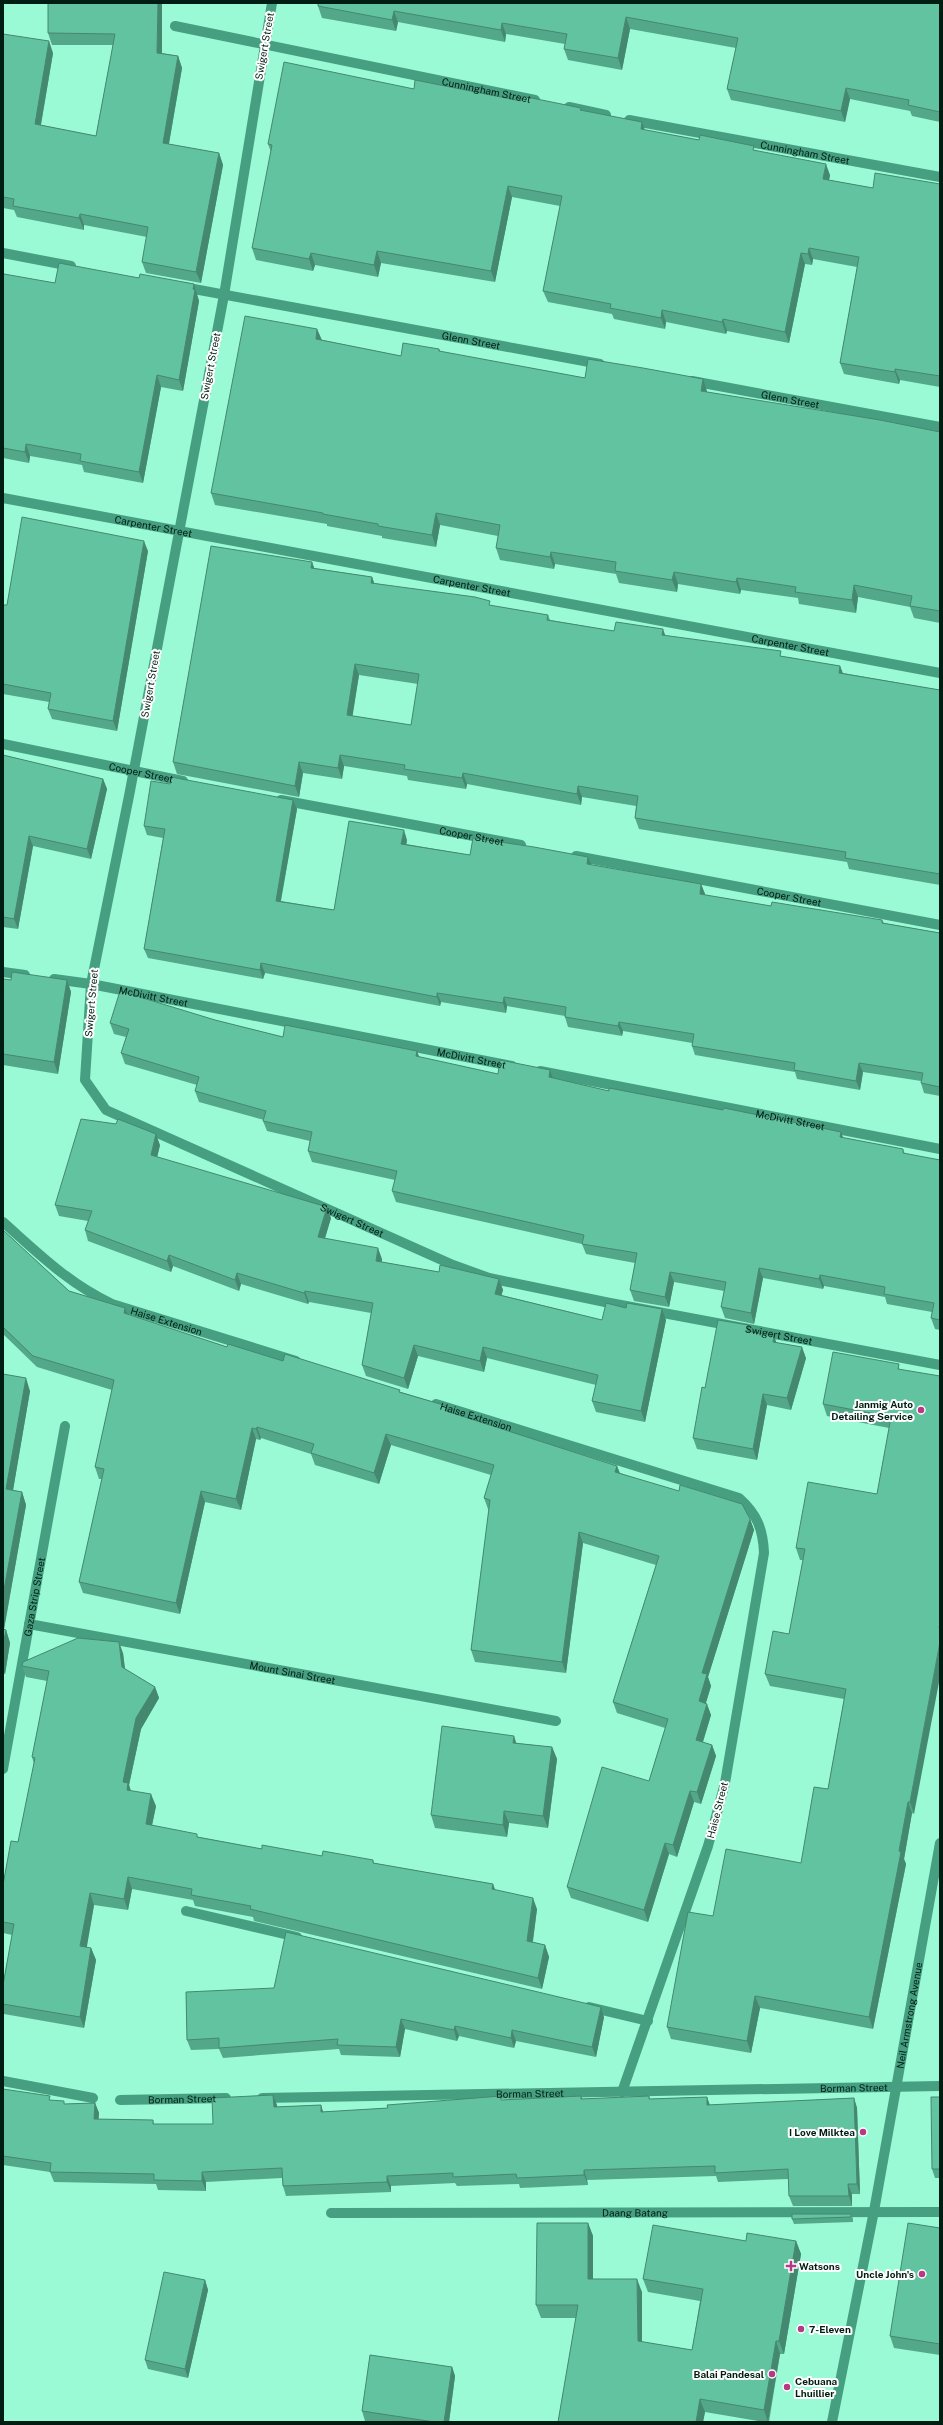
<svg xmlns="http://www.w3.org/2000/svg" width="943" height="2425" font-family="'Public Sans',sans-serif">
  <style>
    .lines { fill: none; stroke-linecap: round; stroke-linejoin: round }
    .street { stroke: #469f80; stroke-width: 10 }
    .wall { fill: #54a88a; fill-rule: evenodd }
    .shaded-wall { fill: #458870 }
    .building { fill: #62c3a0; stroke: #458870; fill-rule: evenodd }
    .poi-dot { fill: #b73884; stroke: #fff; stroke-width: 1.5 }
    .labels { text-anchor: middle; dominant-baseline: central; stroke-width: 4; stroke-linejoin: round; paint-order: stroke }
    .street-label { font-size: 10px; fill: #001d13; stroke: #fff }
    .poi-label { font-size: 10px; font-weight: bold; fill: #001d13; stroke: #fff; text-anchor: end }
  </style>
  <rect width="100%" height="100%" fill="#9afad5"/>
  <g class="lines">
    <!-- street -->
    <g class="street">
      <path id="s1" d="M272 3 224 295 129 796 91 984 85 1080 106 1110 453 1265 489 1278 610 1303 940 1365"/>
      <path id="s2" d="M175 26 535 100"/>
      <path d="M569 107 606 115"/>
      <path id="s3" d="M629 120 940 177"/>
      <path d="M3 253 71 266"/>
      <path id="s4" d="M183 287 600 364"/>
      <path id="s5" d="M692 381 940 427"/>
      <path id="s6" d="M3 498 940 673"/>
      <path id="s7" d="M3 744 183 781"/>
      <path id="s8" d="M281 800 521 845"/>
      <path id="s9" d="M576 856 940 925"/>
      <path d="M3 972 25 975"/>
      <path id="s10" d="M54 979 91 984 512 1066"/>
      <path id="s11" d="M540 1071 940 1149"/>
      <path id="s12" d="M3 1222C39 1254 68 1283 112 1304L296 1361"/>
      <path id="s13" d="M436 1404 739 1498C757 1514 763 1529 764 1553L725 1783 708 1846 622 2092"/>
      <path id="s14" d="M29 1624 556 1721"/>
      <path id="s15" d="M3 1769 65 1426"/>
      <path d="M186 1911 297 1937"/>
      <path d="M589 2007 648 2021"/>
      <path d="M3 2081 93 2098"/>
      <path id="s16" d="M262 2098 940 2086"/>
      <path id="s17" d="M120 2100 226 2098"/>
      <path id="s18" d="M331 2213 940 2212"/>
      <path id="s19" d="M832 2422 874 2211 940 1843"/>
    </g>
  </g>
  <!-- wall -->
  <g class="wall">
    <path d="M162 3V53L178 56 182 68 169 144 219 153 223 165 201 283 146 273 142 262 147 237 84 225V230L17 217 14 210 3 208V34L53 53 41 125 96 136 113 45H52L48 33Z"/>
    <path d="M940 3V122L912 116 910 111 850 99 845 122 731 100 727 89 736 48 630 29 622 70 568 60 564 49 565 44 506 34 505 42 398 22 396 31 322 18 318 6Z"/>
    <path d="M414 89 581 108 582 110 645 130 755 150 830 175 829 180 873 188 940 184V387L900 380 899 384 844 374 840 363 857 267 813 259 812 265 805 264 789 343 727 331 726 334 666 322 665 329 614 319 612 314 548 302 543 291 560 206 512 197 495 282 381 263 378 277 315 265 313 271 256 260 252 248 271 152 268 144Z"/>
    <path d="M3 277 55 283 139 278 194 284 199 301 183 391 161 387 143 483 84 472 82 465 30 456 29 463 3 458Z"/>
    <path d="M317 329 322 340 401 356 439 349 441 352 585 378 707 391V392L940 432V623L914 618 910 607 858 597 856 613 799 604 798 598 741 590 740 594 678 584 677 592 619 583 616 574 555 564 554 569 500 560 496 548 498 536 440 525 436 547 382 538V536L327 526V524L215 505 211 493Z"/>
    <path d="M148 551 117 731 52 719 48 709 49 702 3 694V605H7Z"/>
    <path d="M312 562 314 568 372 577 374 583 492 606 548 615 550 620 614 631 665 636 840 666 843 673 940 690V885L849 869 847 862 639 829 635 818 636 806 582 797 581 805 467 784 466 789 408 780 407 776 344 766 342 779 303 773 299 797 177 774 173 762ZM359 675 418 684 411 725 352 716Z"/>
    <path d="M3 755 103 779 107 789 91 859 33 846 18 929 3 927Z"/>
    <path d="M170 784 293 800 297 809 281 901 334 910 407 840 406 844 470 855 592 865 701 884 705 894V895L771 906 882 920 884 923 940 933V1096L924 1093 921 1083V1081L863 1072 860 1090 797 1079 795 1072 695 1055 692 1046V1043L623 1031 622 1036 568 1027 565 1017V1016L507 1006 506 1013 441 1002 440 1006 265 973 263 979 148 958 144 949 163 838 147 835 144 826Z"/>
    <path d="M3 979 11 980H67L71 992 58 1074 3 1065Z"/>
    <path d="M215 1020 283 1037 417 1051 419 1057 498 1074 550 1070 553 1078 609 1091 723 1110 841 1132 843 1138 903 1149 905 1154 940 1160V1330L935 1329 931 1318 932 1312 887 1304 885 1297 824 1286 823 1289 763 1278 754 1324 725 1318 721 1307 724 1291 674 1282 669 1307 634 1301 630 1290 635 1263 586 1254 582 1244 396 1202 392 1191 395 1180 312 1162 308 1151 310 1141 267 1131 263 1121 264 1120 199 1102 195 1091 197 1085 125 1064 121 1053 126 1037 114 1034 110 1023Z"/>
    <path d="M160 1145 157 1157 331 1218 325 1238 382 1259V1262L439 1272 499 1279 503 1290 501 1295 602 1320H666L645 1422 596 1412 592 1401 596 1385 487 1358 484 1372 418 1356 408 1389 366 1376 362 1365 371 1313 309 1302 308 1304 241 1284 239 1291 173 1266 171 1272 88 1241 85 1230 88 1221 59 1216 55 1205Z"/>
    <path d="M3 1230 69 1291 125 1308 128 1315 227 1347 401 1392 447 1406 449 1412 617 1466 620 1473 750 1519 754 1530 708 1677 711 1686 706 1703 711 1715 703 1742 712 1745 716 1756 701 1804 694 1802 677 1857 669 1854 648 1922 571 1898 567 1887 649 1781 665 1728 617 1713 613 1702 656 1565 583 1543 566 1673 475 1662 471 1650 489 1510 488 1509 484 1498 491 1475 391 1445 379 1484 315 1465 311 1454 261 1438 260 1440 256 1439 241 1510 205 1502 180 1614 83 1593 79 1582 102 1479H99L95 1467 112 1390 37 1367 3 1334Z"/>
    <path d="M748 1325 750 1332 774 1336 776 1342 806 1358 791 1410 767 1405 757 1460 697 1449 693 1438 705 1388Z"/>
    <path d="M899 1364 914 1814 912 1813 904 1859 906 1864 873 2029 760 2008 751 2053 671 2039 667 2027 713 1916 801 1863 828 1789 844 1699 770 1686 765 1674 789 1634 803 1560H800L796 1548 877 1494 889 1428 827 1416 823 1404Z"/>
    <path d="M3 1374 30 1391 13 1490 22 1492 26 1505 4 1630H6L10 1643 5 1674H3Z"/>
    <path d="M123 1653 125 1669 155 1687 159 1698 141 1729 129 1785 131 1791 156 1806 152 1825 199 1837 262 1849 322 1856 373 1860 374 1863 493 1884 495 1890 537 1909 533 1942 545 1945 549 1957 542 1989 254 1921 253 1917 195 1906 193 1900 132 1889 128 1910 94 1905 86 1948H91L96 1960 84 2028 4 2014 3 2012V1985L12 1935 3 1933V1885L18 1842 34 1764 32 1757 47 1681 26 1677 22 1666Z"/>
    <path d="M516 1743 552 1747 557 1759 548 1828 509 1823 507 1837 435 1828 431 1815Z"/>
    <path d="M186 1992 604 2017 596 2057 516 2041 514 2048 459 2036 457 2041 405 2029 400 2057 341 2055 339 2049 223 2058 219 2049 191 2050 187 2040Z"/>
    <path d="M3 2089 65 2104 95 2103 99 2113 98 2119 153 2120 154 2124H213L277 2105V2107L321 2105 323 2112 388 2108 502 2100 581 2096 583 2099 649 2096 650 2099 707 2097 710 2105 854 2098 857 2108 860 2194H852V2206H793L789 2196 788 2179 718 2182 716 2176 587 2180 588 2185 520 2188 519 2184 457 2186 455 2183 391 2186V2192L286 2196 283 2186 282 2178 206 2182V2191L158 2190 156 2184 54 2182 50 2172 3 2165Z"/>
    <path d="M940 2097V2178H935L932 2169Z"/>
    <path d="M851 2214 853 2219V2222L794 2224 792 2219Z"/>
    <path d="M588 2223 593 2236V2279L642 2292V2342L692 2350 700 2301 648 2292 643 2279 746 2241H796L801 2254 784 2354H780L769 2422H764L705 2412 703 2422H558L576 2318H541L536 2305Z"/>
    <path d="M940 2228V2355L894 2348 890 2336Z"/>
    <path d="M205 2280 208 2290 188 2378 148 2369 145 2360Z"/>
    <path d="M452 2367 455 2376 449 2422H375L365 2421 362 2411Z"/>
  </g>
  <!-- shaded-wall -->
  <g class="shaded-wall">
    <path d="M158 3H162V64L157 53Z"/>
    <path d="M394 11 398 22 396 31 392 20Z"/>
    <path d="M626 17 630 29 622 70 618 58Z"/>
    <path d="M502 23 506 34 505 42 501 30Z"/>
    <path d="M49 41 53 53 39 135 35 124Z"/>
    <path d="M178 56 182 68 167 154 163 143Z"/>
    <path d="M846 88 850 99 845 122 841 111Z"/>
    <path d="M642 122 646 133 641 129Z"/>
    <path d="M219 153 223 165 201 283 196 272Z"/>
    <path d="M826 164 830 175 827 190 823 179Z"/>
    <path d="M508 186 512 197 495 282 491 271Z"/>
    <path d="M80 214 84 225V230L79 218Z"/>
    <path d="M809 248 813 259 812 265 808 254Z"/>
    <path d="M377 251 381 263 378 277 374 265Z"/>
    <path d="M311 253 315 265 313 271 309 259Z"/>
    <path d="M801 253 805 264 789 343 785 332Z"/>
    <path d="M194 284 199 301 183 391 179 380Z"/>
    <path d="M662 310 666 322 665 329 661 318Z"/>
    <path d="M723 319 727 331 726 334 722 322Z"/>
    <path d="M317 329 322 341 316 339Z"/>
    <path d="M895 369 900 380 899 384 895 372Z"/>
    <path d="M157 375 161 387 143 483 139 472Z"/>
    <path d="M703 379 707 391 705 404 701 391Z"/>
    <path d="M26 444 30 456 29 463 25 452Z"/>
    <path d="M436 513 440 525 436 547 432 535Z"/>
    <path d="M144 541 148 551 117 731 113 721Z"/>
    <path d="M551 552 555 564 554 569 550 557Z"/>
    <path d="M312 562 316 573 311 568Z"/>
    <path d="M674 572 678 584 677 592 672 580Z"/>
    <path d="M372 577 376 588 371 583Z"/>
    <path d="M737 578 741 590 740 594 736 582Z"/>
    <path d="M854 585 858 597 856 613 852 600Z"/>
    <path d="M663 629 667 640 662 635Z"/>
    <path d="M355 664 359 675 351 726 347 715Z"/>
    <path d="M840 666 844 677 839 673Z"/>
    <path d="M340 755 344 766 342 779 338 768Z"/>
    <path d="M299 762 303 773 299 797 295 786Z"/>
    <path d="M463 773 467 784 466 789 462 778Z"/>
    <path d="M103 779 107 789 91 859 87 849Z"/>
    <path d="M578 786 582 797 581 805 577 794Z"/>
    <path d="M293 800 297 809 279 910 276 901Z"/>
    <path d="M404 830 407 840 405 853 401 844Z"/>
    <path d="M29 836 33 846 18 929 14 919Z"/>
    <path d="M588 857 592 866 587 864Z"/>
    <path d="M701 884 705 894 703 904 700 894Z"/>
    <path d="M261 963 265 973 263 979 260 970Z"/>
    <path d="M67 980 71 992 58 1074 54 1062Z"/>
    <path d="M437 993 441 1002 440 1006 437 997Z"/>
    <path d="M504 997 507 1006 506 1013 503 1003Z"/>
    <path d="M619 1022 623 1031 622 1036 618 1026Z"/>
    <path d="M417 1051 421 1062 416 1056Z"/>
    <path d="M859 1063 863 1072 860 1090 856 1081Z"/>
    <path d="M550 1070 554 1081 549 1077Z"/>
    <path d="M841 1132 845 1143 840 1137Z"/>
    <path d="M156 1134 160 1145 155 1166 151 1155Z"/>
    <path d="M327 1207 331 1218 322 1248 318 1237Z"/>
    <path d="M378 1248 382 1259 380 1272 376 1261Z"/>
    <path d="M169 1255 173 1266 171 1272 167 1261Z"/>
    <path d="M759 1268 763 1278 754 1324 751 1313Z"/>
    <path d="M670 1272 674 1282 669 1307 665 1297Z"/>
    <path d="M237 1273 241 1284 239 1291 235 1280Z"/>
    <path d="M820 1275 824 1286 823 1289 819 1279Z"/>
    <path d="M499 1279 503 1290 499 1305 495 1294Z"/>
    <path d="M305 1291 309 1302 308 1304 304 1293Z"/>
    <path d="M125 1308 130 1320 124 1313Z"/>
    <path d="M662 1309 666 1320 645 1422 641 1411Z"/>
    <path d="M748 1325 752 1336 747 1331Z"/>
    <path d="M774 1336 778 1347 773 1342Z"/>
    <path d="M414 1345 418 1356 408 1389 404 1378Z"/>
    <path d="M483 1347 487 1358 484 1372 480 1361Z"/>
    <path d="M802 1347 806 1358 791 1410 787 1398Z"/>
    <path d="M26 1378 30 1391 11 1502 6 1489Z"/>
    <path d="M763 1394 767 1405 757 1460 753 1449Z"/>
    <path d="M447 1406 451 1418 446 1411Z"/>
    <path d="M257 1427 261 1438 260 1440 256 1429Z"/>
    <path d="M252 1428 256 1439 241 1510 236 1499Z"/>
    <path d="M386 1434 391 1445 379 1484 374 1473Z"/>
    <path d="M617 1466 621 1477 615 1472Z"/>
    <path d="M201 1491 205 1502 180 1614 176 1603Z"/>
    <path d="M22 1492 26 1505 3 1634V1595Z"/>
    <path d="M750 1519 754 1530 708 1677 711 1686 703 1712 699 1701 702 1673Z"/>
    <path d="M579 1532 583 1543 566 1673 562 1662Z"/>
    <path d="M6 1630 10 1643 5 1674 3 1668V1645Z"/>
    <path d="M119 1642 123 1653 126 1678 122 1667Z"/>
    <path d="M940 1642V1677L914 1814 910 1802Z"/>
    <path d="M155 1687 159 1698 141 1729 129 1785 132 1795 131 1801 123 1782 136 1718Z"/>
    <path d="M707 1704 711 1715 700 1751 696 1740Z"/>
    <path d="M514 1736 518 1748 513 1743Z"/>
    <path d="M712 1745 716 1756 701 1804 697 1792Z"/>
    <path d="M552 1747 557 1759 548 1828 543 1816Z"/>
    <path d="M690 1791 694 1802 677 1857 673 1845Z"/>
    <path d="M151 1794 156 1806 150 1835 146 1824Z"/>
    <path d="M908 1802 912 1813 904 1859 906 1864 873 2029 869 2017Z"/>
    <path d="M504 1811 509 1823 507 1837 503 1825Z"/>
    <path d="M665 1843 669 1854 648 1922 644 1910Z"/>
    <path d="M128 1877 132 1889 128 1910 124 1899Z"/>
    <path d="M493 1884 497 1895 492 1889Z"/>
    <path d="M90 1893 94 1905 85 1958 80 1946Z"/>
    <path d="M533 1898 537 1909 531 1953 527 1941Z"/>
    <path d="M545 1945 549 1957 542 1989 538 1978Z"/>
    <path d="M91 1948 96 1960 84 2028 80 2017Z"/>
    <path d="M755 1996 760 2008 751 2053 747 2041Z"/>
    <path d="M601 2007 604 2017 596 2057 592 2047Z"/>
    <path d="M401 2019 405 2029 400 2057 396 2047Z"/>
    <path d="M455 2026 459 2036 457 2041 454 2030Z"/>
    <path d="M512 2030 516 2041 514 2048 511 2038Z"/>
    <path d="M273 2095 277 2105 278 2117 274 2107Z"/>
    <path d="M707 2097 710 2107 707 2105Z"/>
    <path d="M854 2098 857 2108 860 2194 857 2184Z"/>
    <path d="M95 2103 99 2113 98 2128 94 2119Z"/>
    <path d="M321 2105 324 2115 321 2112Z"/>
    <path d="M584 2170 587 2180 588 2185 584 2175Z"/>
    <path d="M202 2172 206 2182V2191L202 2181Z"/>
    <path d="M387 2176 391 2186V2192L387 2182Z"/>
    <path d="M848 2184 852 2194V2206L849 2196Z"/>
    <path d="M588 2223 593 2236V2292L588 2279Z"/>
    <path d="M796 2241 801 2254 784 2354 779 2341Z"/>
    <path d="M637 2279 642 2292V2354L638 2341Z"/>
    <path d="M205 2280 208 2290 188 2378 185 2369Z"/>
    <path d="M776 2341 780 2354 768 2422 764 2410Z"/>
    <path d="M452 2367 455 2376 449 2422H444Z"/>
    <path d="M700 2399 705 2412 703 2422H696Z"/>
  </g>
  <!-- building -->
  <g class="building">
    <path d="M48 3H158L157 53 178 56 163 143 219 153 196 272 142 262 148 227 80 214 79 218 13 206 14 199 3 197V34L49 41 35 124 96 136 115 34 48 33Z"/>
    <path d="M318 3H940V112L908 105 909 100 846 88 841 111 727 89 738 38 626 17 618 58 564 49 567 34 502 23 501 30 394 11 392 20 318 6Z"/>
    <path d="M284 62 414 89 415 80 521 101 522 96 581 108 580 110 642 122 641 129 699 140 700 135 754 146 753 150 826 164 823 179 873 188 875 173 940 184V376L895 369V372L840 363 859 257 809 248 808 254 801 253 785 332 723 319 722 322 662 310 661 318 610 308 611 304 543 291 562 196 508 186 491 271 377 251 374 265 311 253 309 259 252 248 272 145 268 144Z"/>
    <path d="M59 263 139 278 140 274 194 284 193 289 195 290 179 380 157 375 139 472 80 461 81 454 26 444 25 452 3 448V277L4 274 55 283Z"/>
    <path d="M245 316 317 329 316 339 401 356 403 343 439 349V351L585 378 588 359 643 368 703 379 701 391 880 420 940 432V611L910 606 912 596 854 585 852 600 795 592 796 587 737 578 736 582 674 572 672 580 615 571 616 562 551 552 550 557 496 548 500 525 436 513 432 535 378 526V524L323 514V513L211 493Z"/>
    <path d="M22 517 144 541 113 721 48 709 51 693 3 684V605H7Z"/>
    <path d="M211 546 312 562 311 568 372 577 371 583 475 597 490 601 489 605 548 615 547 620 614 631 616 622 663 629 662 635 781 651 780 656 840 666 839 673 940 690V874L845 858 846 852 635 818 638 796 578 786 577 794 463 773 462 778 404 769 405 765 340 755 338 768 299 762 295 786 173 762ZM355 664 419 674 411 725 347 715Z"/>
    <path d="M3 755 103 779 87 849 29 836 14 919 3 917Z"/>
    <path d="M171 777 293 800 276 901 334 910 349 821 404 830 401 844 470 855 473 838 534 847 588 857 587 864 701 884 700 894 771 906 772 902 882 920V923L940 933V1087L921 1083 923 1073 859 1063 856 1081 794 1070 795 1063 692 1046 694 1034 619 1022 618 1026 565 1017 566 1007 504 997 503 1003 437 993V997L261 963 260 970 144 949 165 829 144 826 151 781 170 784Z"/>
    <path d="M12 972 67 980 54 1062 3 1054V979L11 980Z"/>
    <path d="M120 991 215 1020 283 1037 285 1025 417 1051 416 1056 498 1074 500 1060 550 1070 549 1077 609 1091V1088L723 1110 724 1108 841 1132 840 1137 903 1149V1153L940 1160V1320L931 1318 934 1303 884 1294 885 1287 820 1275 819 1279 759 1268 751 1313 721 1307 726 1282 670 1272 665 1297 630 1290 637 1253 582 1244 584 1235 392 1191 397 1171 308 1151 312 1132 263 1121 266 1111 195 1091 199 1077 121 1053 129 1029 110 1023Z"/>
    <path d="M81 1119 116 1124 118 1119 156 1134 151 1155 327 1207 318 1237 378 1248 376 1261 439 1272 440 1265 499 1279 495 1294 602 1320 606 1303 626 1308 627 1303 662 1309 641 1411 592 1401 598 1375 483 1347 480 1361 414 1345 404 1378 362 1365 373 1303 305 1291 304 1293 237 1273 235 1280 169 1255 167 1261 85 1230 92 1211 55 1205Z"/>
    <path d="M3 1230 69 1291 125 1308 124 1313 227 1347 228 1344 283 1361 285 1354 400 1390 399 1392 447 1406 446 1411 617 1466 615 1472 679 1491 680 1485 742 1504 750 1519 702 1673 707 1674 699 1701 707 1704 696 1740 712 1745 697 1792 690 1791 673 1845 665 1843 644 1910 567 1887 602 1767 649 1781 668 1719 613 1702 659 1556 579 1532 562 1662 471 1650 490 1500 484 1498 494 1465 386 1434 374 1473 311 1453 314 1444 257 1427 256 1429 252 1428 236 1499 201 1491 176 1603 79 1582 104 1469 95 1467 114 1380 33 1356 3 1327Z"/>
    <path d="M718 1320 748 1325 747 1331 774 1336 773 1342 802 1347 787 1398 763 1394 753 1449 693 1438 702 1387 705 1388Z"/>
    <path d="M833 1352 899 1364 898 1369 940 1376V1623L939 1628H940V1642L910 1802H908L899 1851 901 1852 869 2017 755 1996 747 2041 667 2027 688 1912 713 1916 726 1849 801 1863 814 1787 828 1789 846 1689 765 1674 773 1631 789 1634 805 1549 796 1548 808 1482 877 1494 891 1417 823 1404Z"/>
    <path d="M3 1374 26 1378 6 1489 22 1492 3 1595Z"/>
    <path d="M3 1629 6 1630 3 1645Z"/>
    <path d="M78 1638 119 1642 122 1667 155 1687 136 1718 123 1782 128 1783 127 1790 151 1794 146 1824 197 1834V1837L262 1849V1845L322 1856 323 1851 373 1860V1863L493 1884 492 1889 533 1898 527 1941 545 1945 538 1978 250 1909 251 1906 191 1895 192 1889 128 1877 124 1899 90 1893 80 1946 91 1948 80 2017 3 2004V1985L14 1924 3 1922V1885L11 1841 18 1842 35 1758 32 1757 49 1671 22 1666 23 1662Z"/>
    <path d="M442 1726 514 1736 513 1743 552 1747 543 1816 504 1811 503 1825 431 1815Z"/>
    <path d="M286 1932 601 2007 592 2047 512 2030 511 2038 455 2026 454 2030 401 2019 396 2047 337 2045 338 2039 219 2048V2038L187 2040 186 1992 274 1988Z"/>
    <path d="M3 2089 50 2096 49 2100 64 2101V2104L95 2103 94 2119 153 2120V2124H213L212 2098 273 2095 274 2107 321 2105V2112L388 2108 387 2105 501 2096V2100L581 2096V2099L649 2096V2099L707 2097V2105L854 2098 857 2184H848L849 2196H789L788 2169 715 2173V2166L584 2170V2175L517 2178 516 2174 453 2177V2173L387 2176V2182L283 2186 282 2168 202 2172V2181L154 2180V2174L50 2172 51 2163 3 2156Z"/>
    <path d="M931 2097H940V2169H932Z"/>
    <path d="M792 2214H851V2217L792 2219Z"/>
    <path d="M537 2223H588V2279H637L638 2341 692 2350 703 2289 643 2279 653 2225 746 2241 747 2233 796 2241 779 2341H776L764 2410 700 2399 696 2422H558L578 2305H536Z"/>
    <path d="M908 2223 940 2228V2344L890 2336Z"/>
    <path d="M164 2272 205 2280 185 2369 145 2360Z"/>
    <path d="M370 2355 452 2367 444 2422H434L362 2411Z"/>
  </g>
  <!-- markers -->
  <g class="poi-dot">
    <circle cx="921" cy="1410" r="4"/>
    <circle cx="863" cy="2132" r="4"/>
    <path d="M789 2260h4v4h4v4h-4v4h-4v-4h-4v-4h4z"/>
    <circle cx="922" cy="2274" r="4"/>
    <circle cx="801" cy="2329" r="4"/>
    <circle cx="772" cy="2374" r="4"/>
    <circle cx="787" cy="2387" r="4"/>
  </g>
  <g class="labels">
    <!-- street labels -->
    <g class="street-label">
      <text transform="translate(264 46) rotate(-80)">Swigert Street</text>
      <text stroke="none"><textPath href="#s2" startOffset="318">Cunningham Street</textPath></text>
      <text stroke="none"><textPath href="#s3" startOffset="179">Cunningham Street</textPath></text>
      <text stroke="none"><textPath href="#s4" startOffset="293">Glenn Street</textPath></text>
      <text transform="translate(210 366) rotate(-79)">Swigert Street</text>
      <text stroke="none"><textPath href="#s5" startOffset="100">Glenn Street</textPath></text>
      <text stroke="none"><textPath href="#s6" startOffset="153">Carpenter Street</textPath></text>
      <text stroke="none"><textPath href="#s6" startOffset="477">Carpenter Street</textPath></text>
      <text stroke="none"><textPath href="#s6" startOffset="801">Carpenter Street</textPath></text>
      <text transform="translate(150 684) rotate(-80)">Swigert Street</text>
      <text stroke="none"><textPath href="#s7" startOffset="141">Cooper Street</textPath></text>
      <text stroke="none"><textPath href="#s8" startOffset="194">Cooper Street</textPath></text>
      <text stroke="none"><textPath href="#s9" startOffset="217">Cooper Street</textPath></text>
      <text stroke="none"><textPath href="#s10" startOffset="101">McDivitt Street</textPath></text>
      <text transform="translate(91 1003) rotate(-85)">Swigert Street</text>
      <text stroke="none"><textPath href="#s10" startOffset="425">McDivitt Street</textPath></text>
      <text stroke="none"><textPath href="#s11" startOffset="255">McDivitt Street</textPath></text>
      <text stroke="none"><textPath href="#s1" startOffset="1400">Swigert Street</textPath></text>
      <text stroke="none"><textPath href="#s12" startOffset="194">Haise Extension</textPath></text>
      <text stroke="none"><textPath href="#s1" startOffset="1844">Swigert Street</textPath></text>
      <text stroke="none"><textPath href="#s13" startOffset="42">Haise Extension</textPath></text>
      <text stroke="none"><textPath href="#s15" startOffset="175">Gaza Strip Street</textPath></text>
      <text stroke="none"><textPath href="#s14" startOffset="268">Mount Sinai Street</textPath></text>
      <text transform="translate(717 1810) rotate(-76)">Haise Street</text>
      <text stroke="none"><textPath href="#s19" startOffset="414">Neil Armstrong Avenue</textPath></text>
      <text stroke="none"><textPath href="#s16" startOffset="592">Borman Street</textPath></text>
      <text stroke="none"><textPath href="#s16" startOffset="268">Borman Street</textPath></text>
      <text stroke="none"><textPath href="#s17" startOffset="62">Borman Street</textPath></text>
      <text stroke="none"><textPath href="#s18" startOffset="304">Daang Batang</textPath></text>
    </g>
    <!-- poi labels -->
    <g class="poi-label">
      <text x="913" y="1404">Janmig Auto<tspan x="913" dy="12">Detailing Service</tspan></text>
      <text x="855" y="2132">I Love Milktea</text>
      <text x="799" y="2266" text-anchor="start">Watsons</text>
      <text x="914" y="2274">Uncle John's</text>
      <text x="809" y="2329" text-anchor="start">7-Eleven</text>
      <text x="764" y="2374">Balai Pandesal</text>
      <text x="795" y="2381" text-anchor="start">Cebuana<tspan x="795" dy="12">Lhuillier</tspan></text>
    </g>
  </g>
  <!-- border -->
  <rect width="943" height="2425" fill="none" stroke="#001d13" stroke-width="8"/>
</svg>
